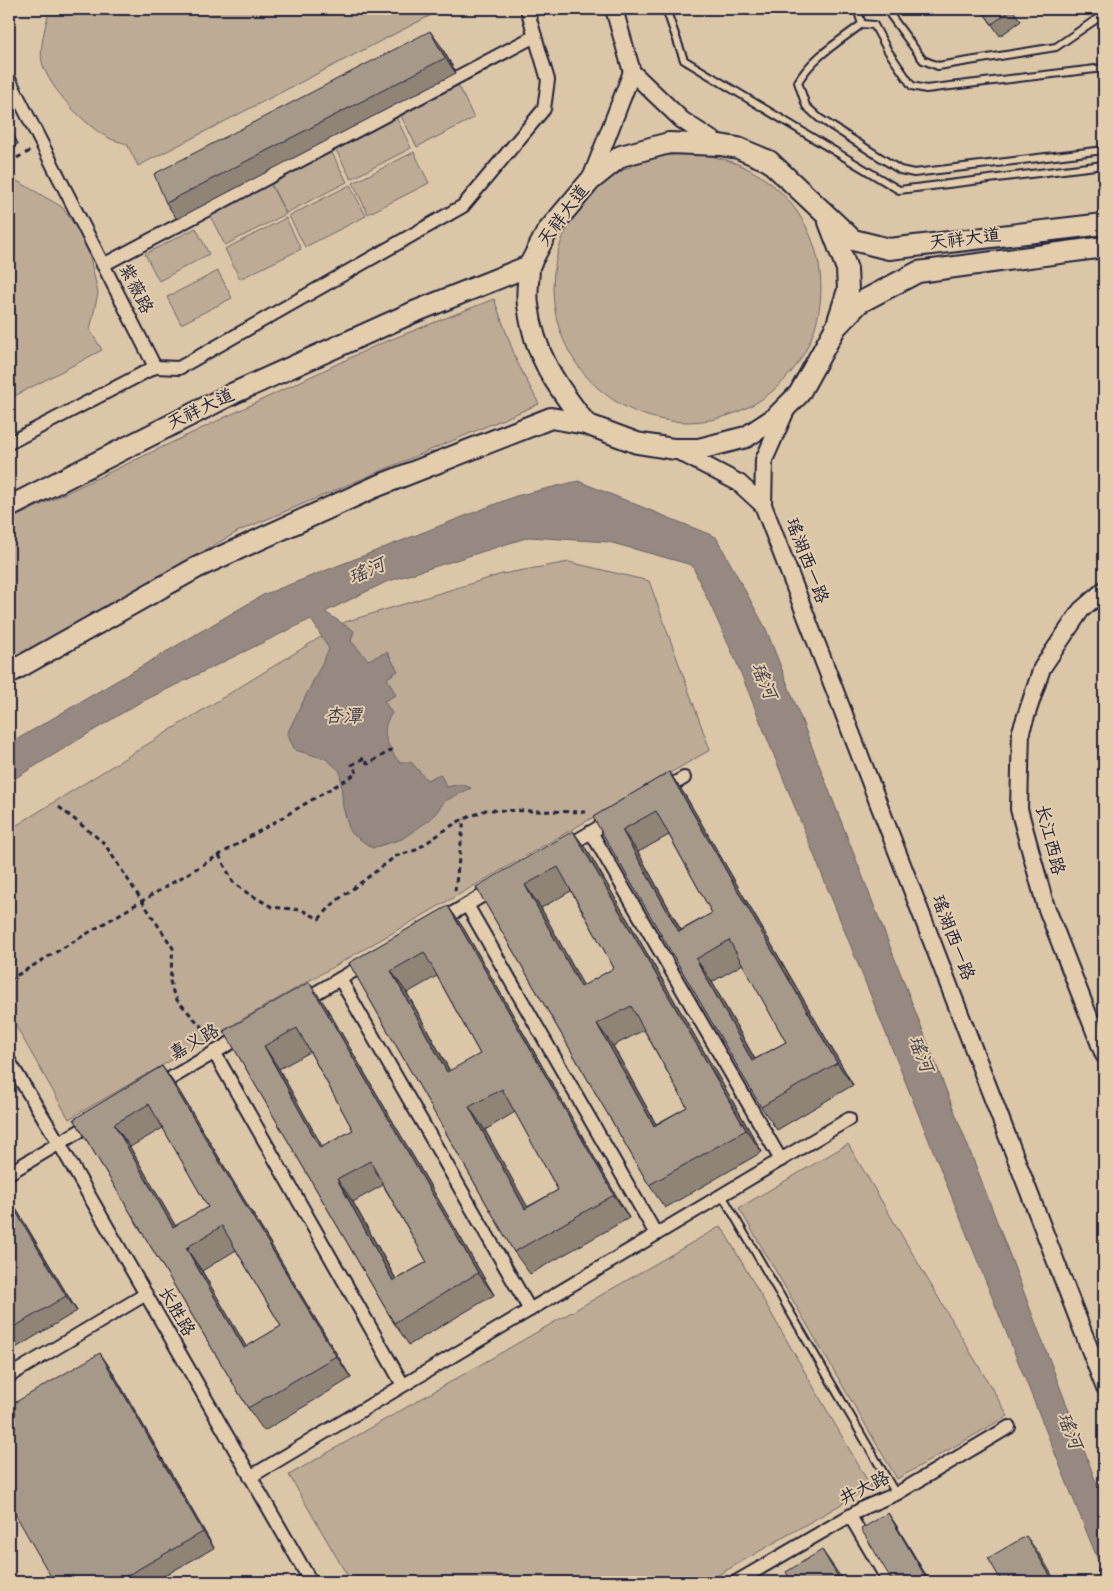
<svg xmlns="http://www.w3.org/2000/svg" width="1113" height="1591" font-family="Kalam,'LXGW WenKai TC',sans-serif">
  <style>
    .green { fill: #bdab96; stroke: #706668 }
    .water { fill: #978981; stroke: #686065 }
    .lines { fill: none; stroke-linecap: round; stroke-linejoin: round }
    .service-casing { stroke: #22223b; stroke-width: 10 }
    .minor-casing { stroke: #22223b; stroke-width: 16 }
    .tertiary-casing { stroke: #22223b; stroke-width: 20 }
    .primary-casing { stroke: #22223b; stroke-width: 24 }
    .path { stroke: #22223b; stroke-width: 3; stroke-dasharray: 5 4; stroke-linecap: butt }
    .service { stroke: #e3cdad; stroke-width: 6 }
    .minor { stroke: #e3cdad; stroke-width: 12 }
    .tertiary { stroke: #e3cdad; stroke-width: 16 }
    .primary { stroke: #e3cdad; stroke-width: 20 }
    .wall { fill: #908477; stroke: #22223b; fill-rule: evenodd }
    .shaded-wall { fill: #756b61; stroke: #22223b }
    .building { fill: #a7998a; stroke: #22223b; fill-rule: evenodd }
    .labels { text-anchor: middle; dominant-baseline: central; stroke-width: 4; stroke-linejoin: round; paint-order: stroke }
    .street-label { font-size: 18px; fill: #22223b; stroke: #e3cdad }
    .water-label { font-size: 19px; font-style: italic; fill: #3f3c4c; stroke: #e3cdad }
  </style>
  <rect width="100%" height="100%" fill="#dbc6a8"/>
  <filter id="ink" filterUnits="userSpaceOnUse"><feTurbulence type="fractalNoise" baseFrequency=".02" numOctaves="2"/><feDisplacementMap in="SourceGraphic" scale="10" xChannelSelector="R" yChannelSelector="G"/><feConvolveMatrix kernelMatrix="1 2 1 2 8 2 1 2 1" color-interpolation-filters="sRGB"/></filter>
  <g filter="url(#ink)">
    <!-- green -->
    <g class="green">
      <path d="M50 9H443L138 166 127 144C122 142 114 141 109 138 86 127 48 87 42 62 39 49 46 22 50 9Z"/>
      <path d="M458 85 474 118 417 147 400 114Z"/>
      <path d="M396 117 411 148 351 179 335 148Z"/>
      <path d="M331 151 347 182 286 213 270 182Z"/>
      <path d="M414 152 429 183 368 214 353 183Z"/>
      <circle cx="687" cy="288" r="134"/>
      <path d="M9 178 21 183 62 207 87 243 98 293 90 330 102 350 9 399Z"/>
      <path d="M270 183 286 214 225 245 209 214Z"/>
      <path d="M350 185 366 216 305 247 289 216Z"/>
      <path d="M286 218 301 249 240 279 225 249Z"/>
      <path d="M196 228 209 254 159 281 145 254Z"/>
      <path d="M218 271 232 298 181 324 167 297Z"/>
      <path d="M494 299 517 362 539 404 239 531 9 662V520L377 345Z"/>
      <path d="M569 562 649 581 710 750 69 1119 9 1014V830L345 622 502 574Z"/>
      <path d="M848 1144 1008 1416 897 1479 739 1208Z"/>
      <path d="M721 1226 871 1487 706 1582H351L289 1475Z"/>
    </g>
    <!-- water -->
    <path class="water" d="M578 481 716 537 766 629 980 1177 1104 1503V1575L736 661 692 565 609 542 529 537 386 582 325 612 354 631 351 641 368 660 387 652 398 671 387 678 396 695 384 701 392 713C378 732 388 746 399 762H411L427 780 440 774 447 787 461 784 471 788 445 801 431 819 402 839 372 848 350 832 343 807 340 771 326 759 295 750 287 734 329 649 311 619 137 704 9 782V744L263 595 516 496Z"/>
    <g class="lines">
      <!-- service casing -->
      <g class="service-casing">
        <g id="service">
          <path d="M666 9 684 60 899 190 1104 165"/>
          <path d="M857 9 862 24"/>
          <path d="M886 9 923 60 938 66 1056 47 1104 14"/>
          <path d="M1104 68 942 87 926 89 912 86 888 51 874 25 862 24C840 41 812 57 798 82L806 106 819 118 900 170 914 173 1104 150"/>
          <path d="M722 1195 896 1494"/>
        </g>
      </g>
      <!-- minor casing -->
      <g class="minor-casing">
        <g id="minor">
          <path d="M9 79 155 367 9 443"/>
          <path d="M103 265 535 36"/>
          <path d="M155 367 179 368 463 206 544 109 548 80 527 9"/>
          <path d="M663 790 684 778"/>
          <path d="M591 832 781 1160"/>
          <path d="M566 847 613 819"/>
          <path d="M467 905 656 1234"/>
          <path d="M438 922 497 887"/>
          <path d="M340 979 530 1310"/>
          <path d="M302 1001 367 963"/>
          <path d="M214 1052 403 1385"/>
          <path d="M9 1061 59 1143 311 1582"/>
          <path d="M156 1087 244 1035"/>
          <path d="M9 1173 95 1122"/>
          <path d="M9 1376 146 1294"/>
          <path d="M250 1477 849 1119"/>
          <path d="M850 1516 889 1582"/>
          <path d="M736 1582 865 1507 896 1494 1009 1427"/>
        </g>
      </g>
      <!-- tertiary casing -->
      <g class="tertiary-casing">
        <g id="tertiary">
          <path d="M614 9 632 72 682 120 720 145"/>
          <path d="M590 181 632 72"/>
          <path d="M676 450 739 483 763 505 764 460 787 408"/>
          <path d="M763 505 1104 1386"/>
          <path d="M1104 590 1081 610 1042 668 1021 731 1019 809 1045 904 1104 1055"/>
        </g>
      </g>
      <!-- primary casing -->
      <g class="primary-casing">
        <g id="primary">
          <path d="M829 222 847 269 848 290 838 321"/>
          <path d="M529 266C529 279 526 293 528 305 534 355 556 385 586 424"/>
          <path d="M9 507 234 393 414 312 529 266 547 232 590 181 621 156 669 143 720 145 738 148 769 161 853 240 889 249 1104 224"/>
          <path d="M9 673 196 568 375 487 551 418 586 424 637 443 674 449H699L746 437 775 418 799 394 836 327 859 303 918 272 1104 247"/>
        </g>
      </g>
      <!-- path -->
      <g class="path">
        <path d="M9 162 30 151"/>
        <path d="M59 807 104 843 142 901 173 948 170 981 173 992 177 1000 212 1038"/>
        <path d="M219 855 233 882 246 892 272 907 302 910 319 919 335 902 396 856 416 850 457 822 486 810 586 812"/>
        <path d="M455 891 464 819"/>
        <path d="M9 980 357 773 352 765 364 758 368 764 393 749"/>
      </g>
      <!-- service -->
      <use href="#service" class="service"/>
      <!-- minor -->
      <use href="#minor" class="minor"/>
      <!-- tertiary -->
      <use href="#tertiary" class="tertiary"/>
      <!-- primary -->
      <use href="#primary" class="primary"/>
    </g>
    <!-- wall -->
    <g class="wall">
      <path d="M981 9H1012L1021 21 1000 36Z"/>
      <path d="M441 46 456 73 177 219 166 203Z"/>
      <path d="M9 125 18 144 9 149Z"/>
      <path d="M669 772 685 795 853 1085 777 1130 761 1107 593 817ZM669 835 712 913 681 930 638 852ZM743 964 786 1042 755 1059 712 982Z"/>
      <path d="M589 853 762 1152 665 1208 649 1185 476 887ZM571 891 614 968 583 986 541 908ZM644 1030 687 1107 656 1124 613 1046Z"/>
      <path d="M448 906 464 929 629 1218 530 1274 514 1252 349 963ZM437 976 480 1054 450 1071 407 993ZM515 1112 558 1190 527 1207 485 1130Z"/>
      <path d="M325 1005 494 1295 409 1345 394 1323 224 1031ZM310 1052 353 1130 322 1147 279 1069ZM383 1185 427 1262 396 1279 353 1202Z"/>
      <path d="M162 1066 178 1089 351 1378 264 1431 248 1408 74 1119ZM163 1128 208 1207 175 1226 130 1147ZM236 1250 281 1326 246 1347 202 1271Z"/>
      <path d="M9 1197 77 1311 9 1352Z"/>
      <path d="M111 1369 214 1548 153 1582H54Z"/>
      <path d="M888 1513 896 1525 930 1582H893Z"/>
    </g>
    <!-- shaded-wall -->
    <g class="shaded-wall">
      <path d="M430 31 441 46 456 73 445 58Z"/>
      <path d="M9 125 18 144 9 130Z"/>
      <path d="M669 772 685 795 853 1085 837 1063Z"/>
      <path d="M622 830 638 852 694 954 679 932Z"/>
      <path d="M573 831 589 853 762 1152 746 1130Z"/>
      <path d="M525 885 541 908 597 1010 581 987Z"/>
      <path d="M448 906 464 929 629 1218 614 1195Z"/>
      <path d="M696 959 712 982 768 1083 752 1061Z"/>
      <path d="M391 971 407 993 463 1095 447 1072Z"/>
      <path d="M309 982 325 1005 494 1295 478 1273Z"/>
      <path d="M597 1024 613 1046 669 1148 654 1126Z"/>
      <path d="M264 1046 279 1069 336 1171 320 1148Z"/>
      <path d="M162 1066 178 1089 351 1378 336 1356Z"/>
      <path d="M469 1107 485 1130 541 1231 525 1209Z"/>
      <path d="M114 1124 130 1147 189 1249 173 1227Z"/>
      <path d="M337 1179 353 1202 409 1303 393 1281Z"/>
      <path d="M9 1197 77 1311 66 1296 9 1200Z"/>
      <path d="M186 1248 202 1271 260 1370 244 1348Z"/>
      <path d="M100 1353 111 1369 214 1548 203 1532Z"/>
      <path d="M888 1513 896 1525 930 1582 925 1576Z"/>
      <path d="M1026 1536 1042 1558 1056 1582H1054Z"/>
      <path d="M822 1550 838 1573 843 1582H841Z"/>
    </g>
    <!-- building -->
    <g class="building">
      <path d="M981 9H1013L992 24Z"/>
      <path d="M430 31 445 58 166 203 154 174Z"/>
      <path d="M669 772 837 1063 761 1107 593 817ZM656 811 712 913 679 932 622 830ZM729 940 786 1042 752 1061 696 959Z"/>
      <path d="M573 831 746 1130 649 1185 476 887ZM558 867 614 968 581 987 525 885ZM631 1006 687 1107 654 1126 597 1024Z"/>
      <path d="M448 906 614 1195 514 1252 349 963ZM424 952 480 1054 447 1072 391 971ZM502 1089 558 1190 525 1209 469 1107Z"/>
      <path d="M309 982 478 1273 394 1323 224 1031ZM297 1028 353 1130 320 1148 264 1046ZM370 1161 427 1262 393 1281 337 1179Z"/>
      <path d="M162 1066 336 1356 248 1408 74 1119ZM149 1104 208 1207 173 1227 114 1124ZM222 1226 281 1326 244 1348 186 1248Z"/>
      <path d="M9 1200 66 1296 9 1330Z"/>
      <path d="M100 1353 203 1532 116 1582H54L9 1503V1406Z"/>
      <path d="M888 1513 925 1576 914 1582H893L861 1529Z"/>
      <path d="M1026 1536 1054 1582H1002L988 1558Z"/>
      <path d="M822 1550 841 1582H792L786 1572Z"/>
    </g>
  </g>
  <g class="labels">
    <!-- street labels -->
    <g class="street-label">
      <text transform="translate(564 216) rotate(-53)">天祥大道</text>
      <text transform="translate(965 240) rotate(-7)">天祥大道</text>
      <text transform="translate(135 289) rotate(63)">紫薇路</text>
      <text transform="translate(201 410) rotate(-26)">天祥大道</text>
      <text transform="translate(806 561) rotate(69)">瑶湖西一路</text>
      <text transform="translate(1049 840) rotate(76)">长江西路</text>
      <text transform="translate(952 938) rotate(69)">瑶湖西一路</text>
      <text transform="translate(195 1043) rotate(-30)">嘉义路</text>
      <text transform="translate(176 1312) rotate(60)">长胜路</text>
      <text transform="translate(865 1489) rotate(-27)">井大路</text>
    </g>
    <!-- water labels -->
    <g class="water-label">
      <text transform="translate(367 572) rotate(-24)">瑶河</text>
      <text transform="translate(763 681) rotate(67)">瑶河</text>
      <text x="343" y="717">杏潭</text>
      <text transform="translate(920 1054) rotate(68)">瑶河</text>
      <text transform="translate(1069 1431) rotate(68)">瑶河</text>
    </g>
  </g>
  <!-- margin -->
  <rect width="1113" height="1591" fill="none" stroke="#e3cdad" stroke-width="30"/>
  <rect x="15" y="15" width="1083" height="1561" fill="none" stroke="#22223b" stroke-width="2" filter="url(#ink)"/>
</svg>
